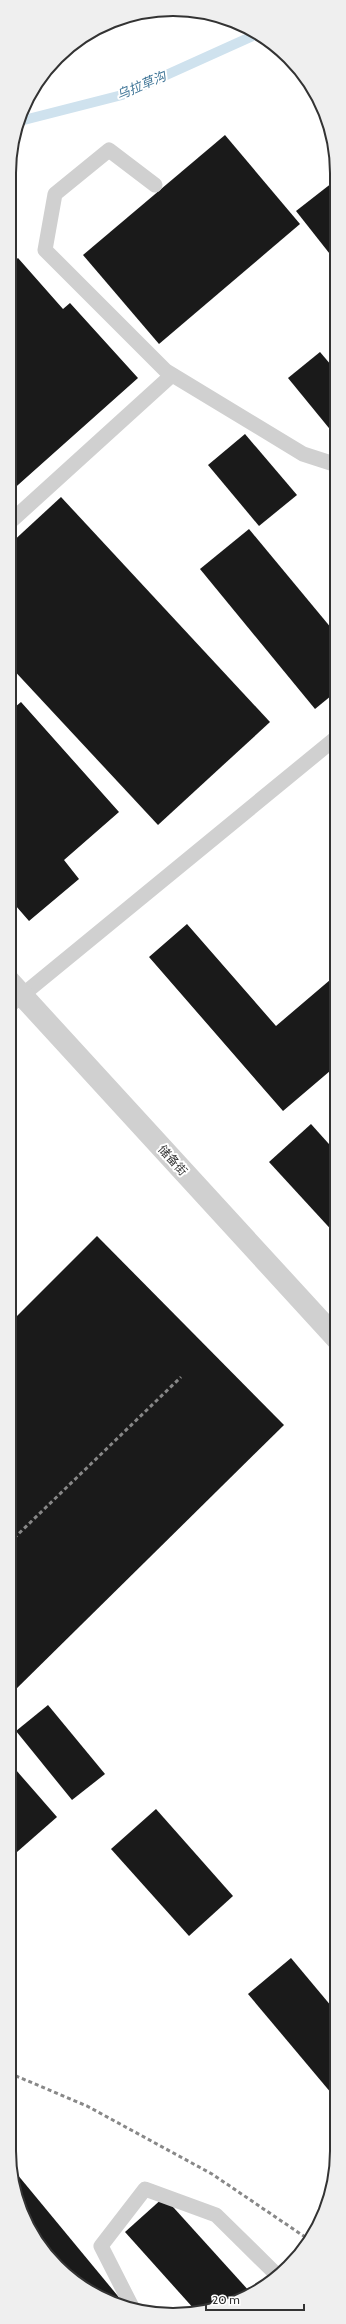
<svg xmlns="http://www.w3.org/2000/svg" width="346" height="2324" font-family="Cabin,'Noto Sans SC',sans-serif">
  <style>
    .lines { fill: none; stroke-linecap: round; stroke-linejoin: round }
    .stream { stroke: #cfe2ee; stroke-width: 10 }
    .building { fill: #1a1a1a }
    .service { stroke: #d0d0d0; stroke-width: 15 }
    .tertiary { stroke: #d0d0d0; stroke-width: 22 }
    .rail { stroke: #888; stroke-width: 3; stroke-dasharray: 4 3; stroke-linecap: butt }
    .labels { text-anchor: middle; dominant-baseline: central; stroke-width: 4; stroke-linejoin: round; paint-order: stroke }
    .street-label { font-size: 12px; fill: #333; stroke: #fff }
    .water-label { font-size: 13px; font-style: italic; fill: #3f7597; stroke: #fff }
    .rim { fill: none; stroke: #333; stroke-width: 2 }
  </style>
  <rect width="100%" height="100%" fill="#fff"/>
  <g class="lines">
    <!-- stream -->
    <path class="stream" d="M20 121 122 95 257 34"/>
  </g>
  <!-- building -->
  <g class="building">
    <path d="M225 135 300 224 159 344 83 255Z"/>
    <path d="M337 179V263L296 211Z"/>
    <path d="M18 258 63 309 70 303 138 378 9 493V265Z"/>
    <path d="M320 352 337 372V430L333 433 288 378Z"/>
    <path d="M245 434 297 495 259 526 208 465Z"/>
    <path d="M61 497 270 722 158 825 9 665V545Z"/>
    <path d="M249 529 337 635V691L315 709 200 569Z"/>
    <path d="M21 702 119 812 64 860 79 879 29 921 9 898V712Z"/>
    <path d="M187 924 276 1026 337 974V1065L283 1111 149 957Z"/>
    <path d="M311 1124 337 1153V1236L269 1162Z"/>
    <path d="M97 1236 284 1425 9 1696V1324Z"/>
    <path d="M48 1705 105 1774 72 1800 16 1731Z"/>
    <path d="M9 1762 57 1817 9 1859Z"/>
    <path d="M156 1809 233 1896 189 1936 111 1849Z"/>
    <path d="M291 1958 337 2013V2100L248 1994Z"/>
    <path d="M12 2168 122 2301 118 2304 110 2302 57 2267 21 2214Z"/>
    <path d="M164 2197 250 2292 226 2306 195 2310 125 2232Z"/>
  </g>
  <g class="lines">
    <!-- service -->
    <g class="service">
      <path d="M155 185 109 150 55 194 45 250 166 371 303 454 337 465"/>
      <path d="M9 523 172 375"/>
      <path d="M9 1006 337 737"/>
      <path d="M132 2307 101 2246 145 2189 216 2215 278 2276"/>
    </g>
    <!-- tertiary -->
    <path class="tertiary" d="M9 981 337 1339"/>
    <!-- rail -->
    <g class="rail">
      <path d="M9 1543 181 1377"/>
      <path d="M9 2073 87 2106 212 2174 308 2239"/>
    </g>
  </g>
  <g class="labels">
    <!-- street labels -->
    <g class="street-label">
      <text transform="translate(173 1160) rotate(48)">储备街</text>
    </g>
    <!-- water labels -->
    <g class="water-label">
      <text transform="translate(141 85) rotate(-23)">乌拉草沟</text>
    </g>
  </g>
  <!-- crop -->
  <path d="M0 0H346V2324H0ZM173 16H173A157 157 0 0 1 330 173V2151A157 157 0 0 1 173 2308H173A157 157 0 0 1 16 2151V173A157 157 0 0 1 173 16Z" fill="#efefef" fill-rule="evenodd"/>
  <path class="rim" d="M173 16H173A157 157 0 0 1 330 173V2151A157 157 0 0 1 173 2308H173A157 157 0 0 1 16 2151V173A157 157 0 0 1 173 16Z"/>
  <!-- scale -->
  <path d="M206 2304v6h98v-6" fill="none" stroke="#333333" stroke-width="2"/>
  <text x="212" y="2304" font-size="12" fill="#333333" stroke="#ffffff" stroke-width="3" paint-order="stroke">20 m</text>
</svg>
